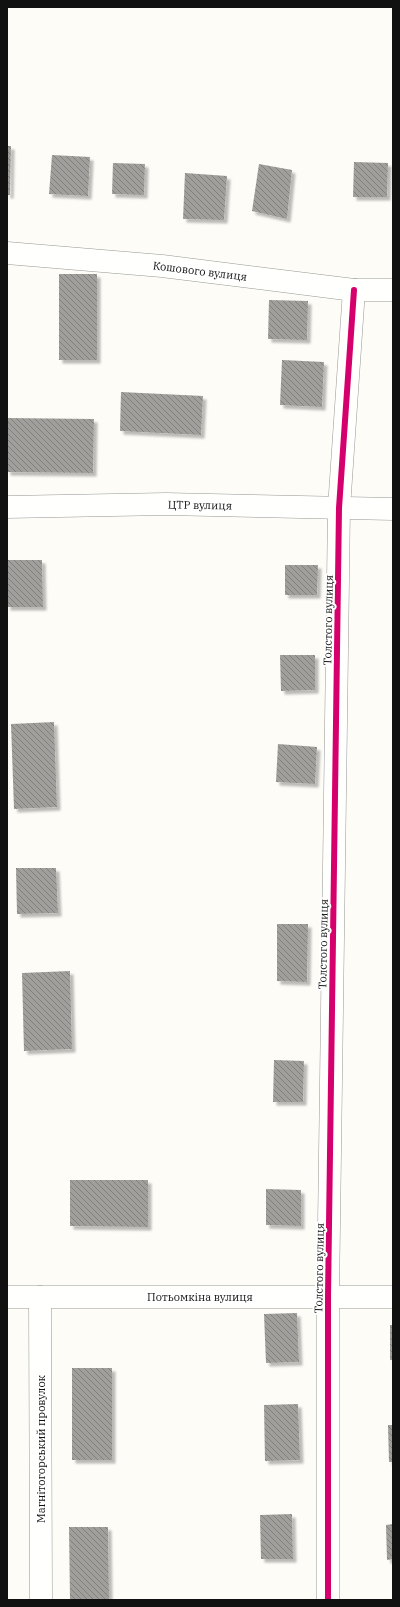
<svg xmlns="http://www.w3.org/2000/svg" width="400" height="1607" font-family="'IBM Plex Serif',serif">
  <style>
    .building { fill: url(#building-back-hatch); filter: url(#shadow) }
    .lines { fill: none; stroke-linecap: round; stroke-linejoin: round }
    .street-casing { stroke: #979795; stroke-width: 23 }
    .street { stroke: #fffffe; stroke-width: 22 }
    .cycleway-casing { stroke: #fff; stroke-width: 8 }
    .cycleway { stroke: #d6006c; stroke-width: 6 }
    .labels { text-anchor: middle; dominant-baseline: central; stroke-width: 4; stroke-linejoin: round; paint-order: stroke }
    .street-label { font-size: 11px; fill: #111; stroke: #fff }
  </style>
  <defs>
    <pattern id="building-back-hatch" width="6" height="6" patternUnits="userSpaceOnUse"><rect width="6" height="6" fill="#a19f9c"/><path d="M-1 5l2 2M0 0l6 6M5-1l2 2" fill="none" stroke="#82807e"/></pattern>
    <filter id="shadow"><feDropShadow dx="3.5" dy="3.5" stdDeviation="1" flood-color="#0004"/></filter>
  </defs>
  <rect width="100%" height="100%" fill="#fdfcf7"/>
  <!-- building -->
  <g class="building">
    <path d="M7 146H11L10 195H7Z"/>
    <path d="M52 155 90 157 88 196 49 194Z"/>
    <path d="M354 162 388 163 387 197H353Z"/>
    <path d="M113 163 145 164 144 195 112 194Z"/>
    <path d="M259 164 292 170 287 219 252 211Z"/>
    <path d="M185 173 227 176 224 220 183 219Z"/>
    <rect x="59" y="274" width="38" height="86"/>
    <path d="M269 300 308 301 307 340 268 339Z"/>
    <path d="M282 360 324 362 322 407 280 405Z"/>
    <path d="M121 392 203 396 201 435 120 431Z"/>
    <path d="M7 418 94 419 93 473 7 472Z"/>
    <path d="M7 560H42L43 607H7Z"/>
    <path d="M285 565H318L317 595H285Z"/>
    <path d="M280 655H315V690L281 691Z"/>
    <path d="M54 722 57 807 14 809 11 724Z"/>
    <path d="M278 744 317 747 315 784 276 782Z"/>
    <path d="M16 868H56L58 913 17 914Z"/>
    <path d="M277 924H308L307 982 277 981Z"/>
    <path d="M70 971 72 1049 24 1051 22 973Z"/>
    <path d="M274 1060 304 1061 303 1102H273Z"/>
    <path d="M70 1180H148V1227L70 1226Z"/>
    <path d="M266 1189 301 1190V1226L266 1225Z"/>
    <path d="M297 1313 299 1362 266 1363 264 1314Z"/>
    <rect x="390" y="1325" width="3" height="35"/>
    <rect x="72" y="1368" width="40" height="92"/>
    <path d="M298 1404 300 1460 265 1461 264 1405Z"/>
    <path d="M388 1425H393V1462H389Z"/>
    <path d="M292 1514 293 1559H261L260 1515Z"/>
    <path d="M393 1524V1559L387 1560 386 1525Z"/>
    <path d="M69 1527H108L109 1600H70Z"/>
  </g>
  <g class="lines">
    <!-- street casing -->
    <g class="street-casing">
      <g id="street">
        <path d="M7 253 162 266 354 290H393"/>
        <path d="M7 507 166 504 393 509"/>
        <path d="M7 1297H393"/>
        <path d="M40 1297 41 1600"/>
        <path d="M328 1600V1297L339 508 354 290"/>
      </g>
    </g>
    <!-- street -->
    <use href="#street" class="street"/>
    <!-- cycleway casing -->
    <g class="cycleway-casing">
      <path id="cycleway" d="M328 1600V1297L339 508 354 290"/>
    </g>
    <!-- cycleway -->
    <use href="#cycleway" class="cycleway"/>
  </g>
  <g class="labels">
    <!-- street labels -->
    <g class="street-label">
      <text transform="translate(200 271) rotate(7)">Кошового вулиця</text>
      <text transform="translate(200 505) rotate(1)">ЦТР вулиця</text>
      <text transform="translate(328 620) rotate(-89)">Толстого вулиця</text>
      <text transform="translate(323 944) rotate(-89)">Толстого вулиця</text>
      <text transform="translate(319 1268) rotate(-89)">Толстого вулиця</text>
      <text x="200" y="1297">Потьомкіна вулиця</text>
      <text transform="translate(41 1449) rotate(-90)">Магнітогорський провулок</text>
    </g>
  </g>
  <!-- border -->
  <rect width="400" height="1607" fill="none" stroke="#111111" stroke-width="16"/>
</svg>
